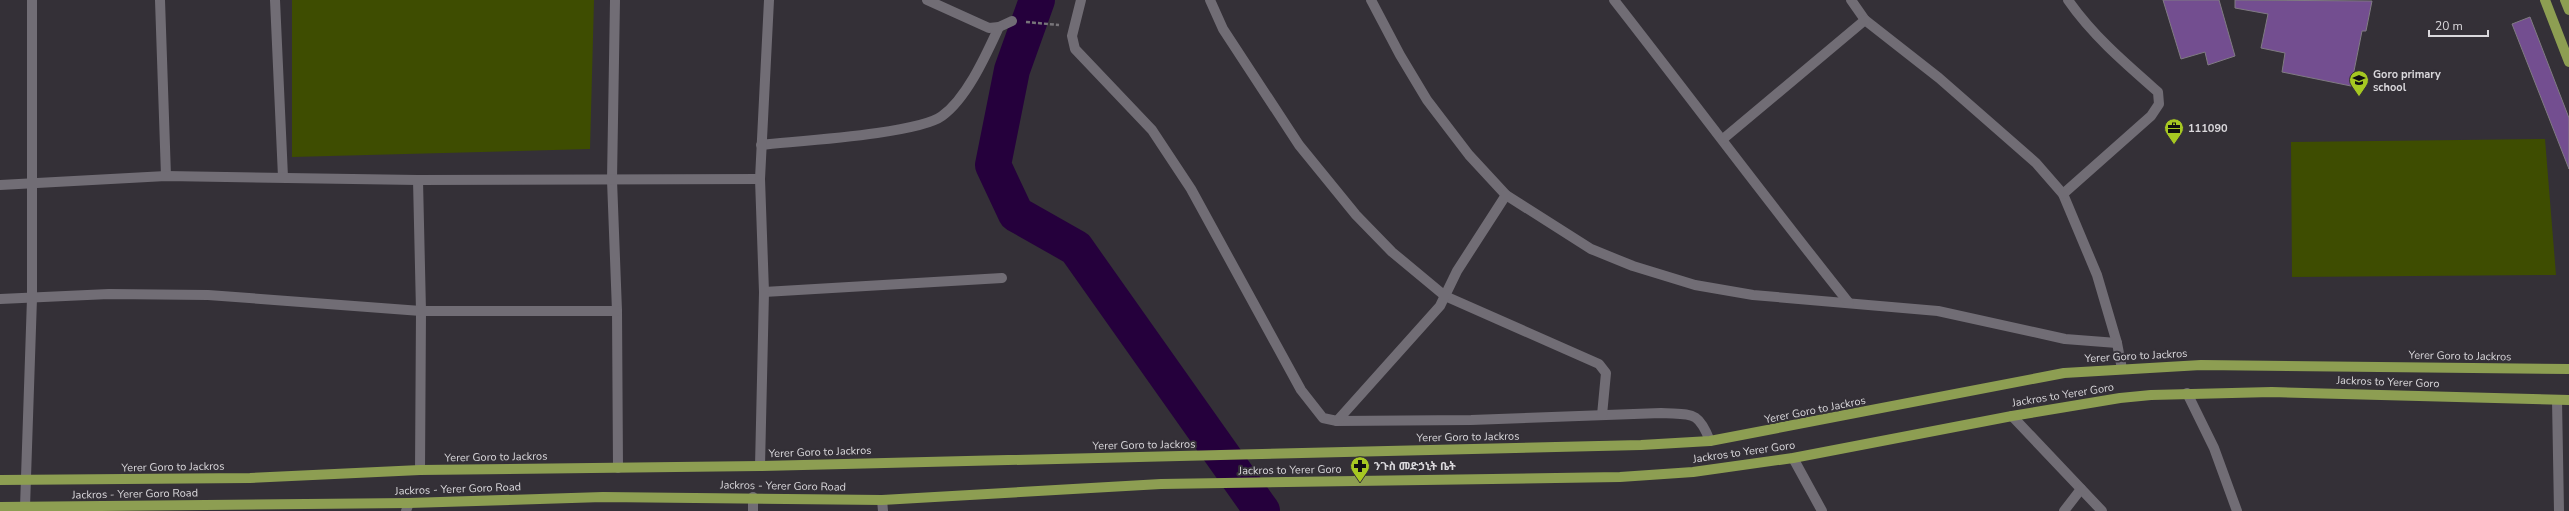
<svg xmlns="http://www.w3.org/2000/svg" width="2569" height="511" font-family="'Nunito Sans','Noto Sans Ethiopic',sans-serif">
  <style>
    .green { fill: #3e4d01 }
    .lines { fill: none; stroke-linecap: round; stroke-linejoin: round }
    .river { stroke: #25003c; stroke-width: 36 }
    .building { fill: #734e90; stroke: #807b83 }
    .path { stroke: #777479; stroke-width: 2.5; stroke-dasharray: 4 2; stroke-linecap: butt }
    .minor { stroke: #716d75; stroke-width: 10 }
    .major { stroke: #8d9e52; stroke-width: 10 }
    .labels { text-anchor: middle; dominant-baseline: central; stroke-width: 4; stroke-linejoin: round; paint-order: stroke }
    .poi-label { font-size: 11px; font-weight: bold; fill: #dad8dc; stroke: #343037; text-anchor: start }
    .street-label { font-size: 11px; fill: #dad8dc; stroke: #343037 }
  </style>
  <rect width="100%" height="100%" fill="#343037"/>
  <!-- green -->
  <g class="green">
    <path d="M292 0H594L590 149 292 157Z"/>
    <path d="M2545 139 2556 275 2292 277 2291 142Z"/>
  </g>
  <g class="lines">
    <!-- river -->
    <path class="river" d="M1037 0 1012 70 993 165 1016 214 1076 248 1262 511"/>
  </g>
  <!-- building -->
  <g class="building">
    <path d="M2163 0H2219L2235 56 2208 65 2205 52 2181 59Z"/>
    <path d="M2235 0 2372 1 2366 31H2362L2351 86 2282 72 2285 53 2261 48 2268 14 2235 8Z"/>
    <path d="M2530 17 2569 118V169L2512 24Z"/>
  </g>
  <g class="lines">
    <!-- path -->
    <path class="path" d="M1026 22 1059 25"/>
    <!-- minor -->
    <g class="minor">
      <path d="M160 0 166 176"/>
      <path d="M275 0 283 177"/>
      <path d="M615 0 612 180 617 311 618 468"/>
      <path d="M927 0 989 28 999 27 1012 21"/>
      <path d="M1081 0 1072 36 1075 49 1152 130 1191 189 1301 390 1323 418 1337 421 1471 420 1661 413C1692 415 1698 410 1710 441"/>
      <path d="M1210 0 1223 29 1299 145 1356 215 1392 252 1445 296 1599 364 1606 373 1602 415"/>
      <path d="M1371 0 1400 55 1427 100 1469 155 1506 195 1591 249 1633 266 1695 285 1753 295 1938 311 2065 339 2117 343"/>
      <path d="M1614 0C1693 101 1769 203 1849 303"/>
      <path d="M1851 0 1865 20 1939 78 2036 163 2063 194 2097 275 2117 343 2122 369"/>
      <path d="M1723 139 1865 20"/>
      <path d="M761 145C796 141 918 134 942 116 967 98 986 55 999 27"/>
      <path d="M418 180 421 311 420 470"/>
      <path d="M0 185 166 176 418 180 760 179"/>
      <path d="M2063 194 2151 116 2159 104 2158 92C2126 64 2092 35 2068 0"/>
      <path d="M764 292 1002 278"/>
      <path d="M0 299 109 294 208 295 421 311H617"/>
      <path d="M2187 393 2214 448 2237 511"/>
      <path d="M2557 400 2559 511"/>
      <path d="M2012 416 2102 511"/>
      <path d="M1337 421 1440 306 1457 271 1506 195"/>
      <path d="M1793 458 1822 511"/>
      <path d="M760 466 764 292 760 179 769 0"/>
      <path d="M753 497V511"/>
      <path d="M882 500 883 511"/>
      <path d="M25 507 32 298V0"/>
      <path d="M406 511 409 503"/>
      <path d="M2064 511 2081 489"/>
    </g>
    <!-- major -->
    <g class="major">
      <path d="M2545 0 2569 62"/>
      <path d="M2565 0 2569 10"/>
      <path d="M0 480 250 478 420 470 760 466 1641 445 1710 441 2064 373 2201 365 2569 369"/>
      <path d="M0 507 409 503 603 497 882 500 1161 484 1620 477 1693 472 1793 458 2012 416 2120 398 2151 395 2272 392 2569 400"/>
    </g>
  </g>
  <!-- icons -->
  <defs>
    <g id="school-pin" transform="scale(1)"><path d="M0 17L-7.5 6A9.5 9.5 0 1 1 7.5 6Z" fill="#a6c822" stroke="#343037"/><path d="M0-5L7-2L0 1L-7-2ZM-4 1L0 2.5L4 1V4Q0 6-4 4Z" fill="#111"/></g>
    <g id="office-pin" transform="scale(1)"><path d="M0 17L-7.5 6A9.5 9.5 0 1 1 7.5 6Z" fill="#a6c822" stroke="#343037"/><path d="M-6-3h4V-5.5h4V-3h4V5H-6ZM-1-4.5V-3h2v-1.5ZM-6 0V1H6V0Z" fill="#111"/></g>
    <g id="pharmacy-pin" transform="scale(1)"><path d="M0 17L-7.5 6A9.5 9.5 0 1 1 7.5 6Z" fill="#a6c822" stroke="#343037"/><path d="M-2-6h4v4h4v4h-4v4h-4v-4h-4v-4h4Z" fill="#111"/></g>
  </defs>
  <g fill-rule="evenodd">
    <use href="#school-pin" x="2359" y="80"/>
    <use href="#office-pin" x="2174" y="128"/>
    <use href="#pharmacy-pin" x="1360" y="466"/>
  </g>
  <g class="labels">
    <!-- poi labels -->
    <g class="poi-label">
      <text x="2373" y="74">Goro primary<tspan x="2373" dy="13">school</tspan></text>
      <text x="2188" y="128">111090</text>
      <text x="1374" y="466">ንጉስ መድኃኒት ቤት</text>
    </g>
    <!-- street labels -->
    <g class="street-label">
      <text transform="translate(2136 356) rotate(-3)">Yerer Goro to Jackros</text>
      <text transform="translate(2460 356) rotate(1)">Yerer Goro to Jackros</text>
      <text transform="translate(2388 382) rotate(2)">Jackros to Yerer Goro</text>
      <text transform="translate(2063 395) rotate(-9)">Jackros to Yerer Goro</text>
      <text transform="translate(1815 410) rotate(-11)">Yerer Goro to Jackros</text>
      <text transform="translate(1468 437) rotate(-1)">Yerer Goro to Jackros</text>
      <text transform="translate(1144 445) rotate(-1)">Yerer Goro to Jackros</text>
      <text transform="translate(820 452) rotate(-2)">Yerer Goro to Jackros</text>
      <text transform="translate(1744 452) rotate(-8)">Jackros to Yerer Goro</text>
      <text transform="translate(496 457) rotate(-1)">Yerer Goro to Jackros</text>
      <text transform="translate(173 467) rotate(-1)">Yerer Goro to Jackros</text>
      <text transform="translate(1290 470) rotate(-1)">Jackros to Yerer Goro</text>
      <text transform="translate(783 486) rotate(1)">Jackros - Yerer Goro Road</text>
      <text transform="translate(458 489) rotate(-2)">Jackros - Yerer Goro Road</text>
      <text transform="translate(135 494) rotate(-1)">Jackros - Yerer Goro Road</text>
    </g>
  </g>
  <!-- scale -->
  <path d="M2429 30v6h59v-6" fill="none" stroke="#dad8dc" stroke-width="2"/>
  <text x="2435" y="30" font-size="12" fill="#dad8dc" stroke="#343037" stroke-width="3" paint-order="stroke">20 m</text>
</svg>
